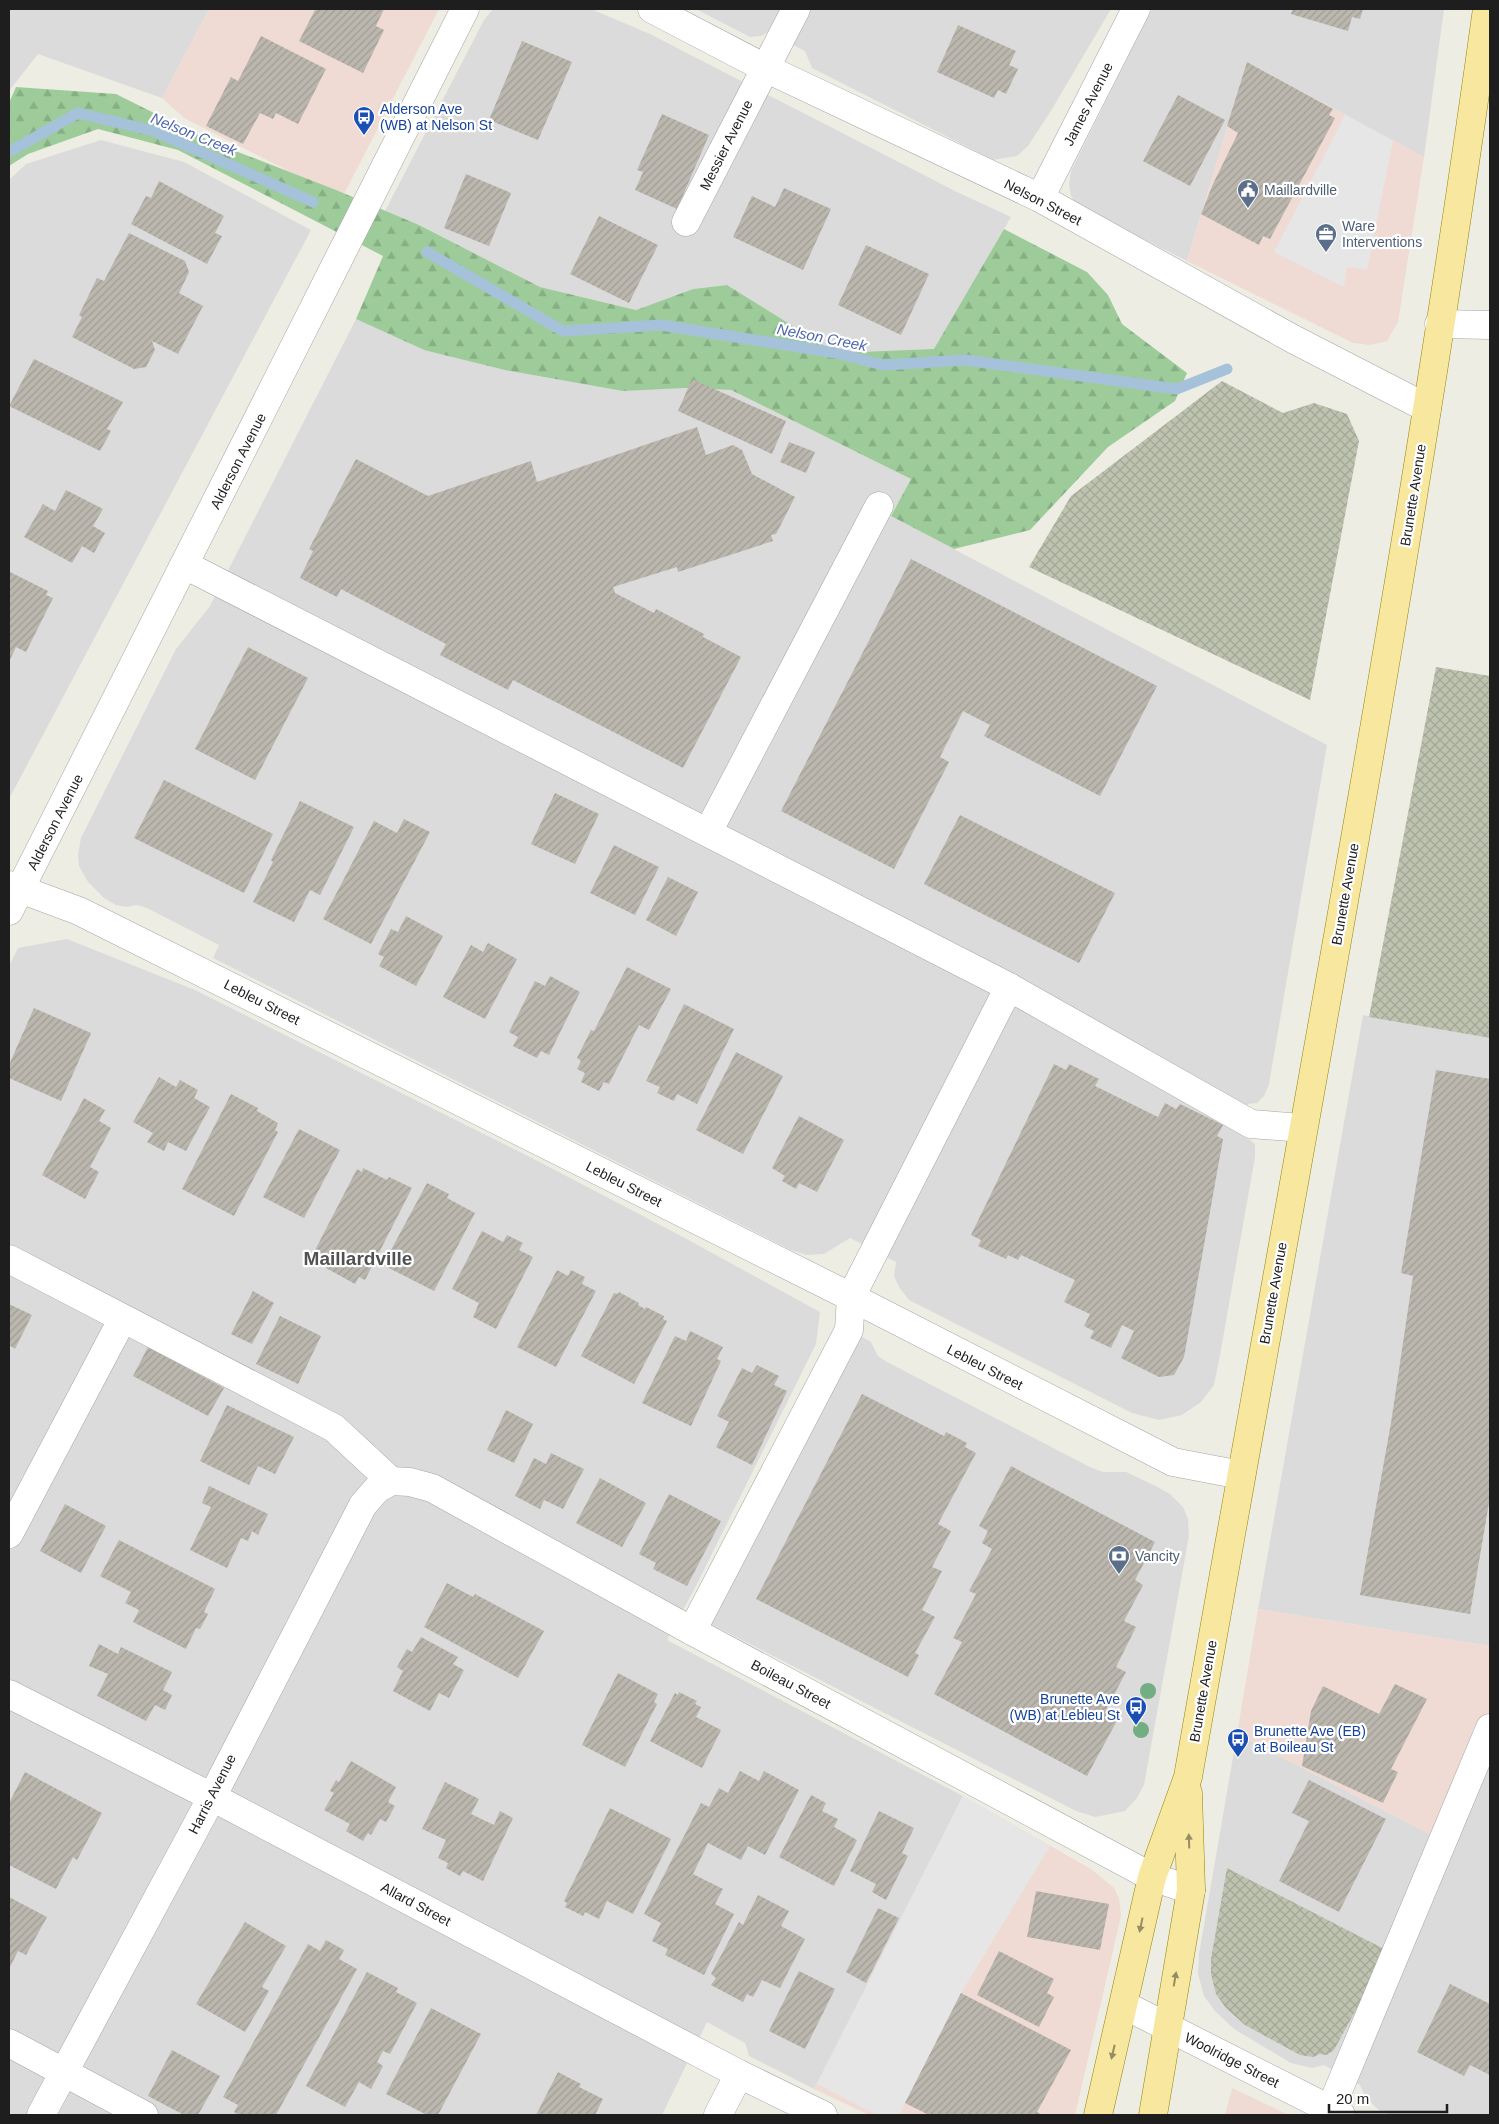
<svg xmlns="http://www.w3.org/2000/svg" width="1499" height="2124" font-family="Arial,sans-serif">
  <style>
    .residential { fill: #dcdbdb }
    .commercial { fill: #efdbd4 }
    .construction { fill: url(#construction-cross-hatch) }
    .forest { fill: url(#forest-firs) }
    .parking { fill: #e6e6e6 }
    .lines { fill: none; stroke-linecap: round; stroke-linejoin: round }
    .stream { stroke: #a6c2db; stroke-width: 11 }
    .building { fill: url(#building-hatch) }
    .minor-casing { stroke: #a5a5a5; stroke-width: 29 }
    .major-casing { stroke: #928505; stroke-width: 29 }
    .minor { stroke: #fff; stroke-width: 28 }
    .major { stroke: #f8e79f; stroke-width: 28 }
    .tree { fill: #73ad82 }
    .oneway { fill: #968d65 }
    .labels { text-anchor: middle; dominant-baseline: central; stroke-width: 4.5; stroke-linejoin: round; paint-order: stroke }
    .street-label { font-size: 14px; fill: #1e1e1e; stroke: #fff }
    .transit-label { font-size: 14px; fill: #164399; stroke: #fff; text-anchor: start }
    .service-label { font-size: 14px; fill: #4e5e75; stroke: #fff; text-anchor: start }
    .water-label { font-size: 15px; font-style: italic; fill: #4e66aa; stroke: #fff }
    .district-label { font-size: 19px; font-weight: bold; fill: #515151; stroke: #fff }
  </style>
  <defs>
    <pattern id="construction-cross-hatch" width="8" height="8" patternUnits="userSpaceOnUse" patternTransform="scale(1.25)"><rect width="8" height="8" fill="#bec3b0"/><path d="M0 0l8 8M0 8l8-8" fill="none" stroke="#a3a797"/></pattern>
    <pattern id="forest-firs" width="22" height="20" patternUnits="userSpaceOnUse" patternTransform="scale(1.25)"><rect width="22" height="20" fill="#9dcc9a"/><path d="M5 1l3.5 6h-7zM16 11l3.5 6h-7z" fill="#87af84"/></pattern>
    <pattern id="building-hatch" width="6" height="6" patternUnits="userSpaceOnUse" patternTransform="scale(1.25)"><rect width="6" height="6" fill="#bbb7ae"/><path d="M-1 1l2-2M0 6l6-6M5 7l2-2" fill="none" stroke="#a09d95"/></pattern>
  </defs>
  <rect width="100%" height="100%" fill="#eeede4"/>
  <!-- residential -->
  <g class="residential">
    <path d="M9 9H209L162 98 38 54 9 91Z"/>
    <path d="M493 9H591L650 34 957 192 1011 217 934 350 836 353 727 285 693 289 636 310 540 287 419 225 385 211 484 20Z"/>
    <path d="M696 9H1111L1052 109 1028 146 1017 156 993 160 812 68 805 51 768 32 761 36 750 37Z"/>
    <path d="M1152 9H1444L1424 157 1247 62 1187 261 1077 205 1071 196 1069 184 1071 171Z"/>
    <path d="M101 140 184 162 311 230 9 799V180L26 164Z"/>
    <path d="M356 319 424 350 684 388 731 390 911 479 891 516 1327 745 1269 1084 1264 1096 1257 1103 1248 1104 1244 1135 1255 1144V1157L1220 1355 1214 1385 1201 1402 1182 1415 1159 1420 1132 1413 909 1300 899 1287 894 1276 896 1262 850 1238 824 1254 807 1255 791 1250 213 958 219 945 147 908 137 905 127 907 116 905 104 898 88 882 79 866 78 854 81 838 176 649 210 606Z"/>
    <path d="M67 939 195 990 530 1157 683 1237 820 1312 816 1344 695 1588 667 1640 963 1796 814 2089 749 2056 745 2043 707 2022 662 2115H9V966L18 948Z"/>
    <path d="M1363 1015 1490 1038V1646L1258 1609Z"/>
    <path d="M841 1325 871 1342 878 1356 887 1362 1090 1467 1103 1472H1126L1156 1486 1170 1494 1183 1507 1188 1519 1189 1536 1144 1785 1137 1798 1125 1811 1095 1817 1076 1811 693 1615Z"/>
    <path d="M1490 1720V2115H1390L1379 2110 1367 2099 1360 2085 1324 2065 1312 2068 1291 2063 1234 2029 1215 2011 1204 1996 1198 1974 1199 1954 1237 1734 1441 1840Z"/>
  </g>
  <!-- commercial -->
  <g class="commercial">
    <path d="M209 9H439L342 198 184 118 162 98Z"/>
    <path d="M1247 62 1424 157 1398 322 1387 341 1370 345 1353 343 1187 261Z"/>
    <path d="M1258 1609 1490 1646V1720L1441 1840 1237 1734Z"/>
    <path d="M963 1796 1091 1869 1114 1888 1119 1898 1121 1916 1075 2115H869L814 2089Z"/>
    <path d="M1232 2088 1289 2115H1225Z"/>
  </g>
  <!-- construction -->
  <g class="construction">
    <path d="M1222 381 1283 413 1314 403 1347 414 1359 441 1310 700 1029 567 1071 496Z"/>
    <path d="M1436 667 1490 676V1038L1369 1017Z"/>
    <path d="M1227 1868 1388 1951 1334 2050 1327 2055 1320 2054 1313 2057 1300 2055 1245 2025 1226 2008 1216 1994 1211 1974V1959Z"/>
  </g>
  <!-- forest -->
  <path class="forest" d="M16 87 116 94 210 141 336 190 419 225 540 287 636 310 693 289 727 285 836 353 934 349 1004 229 1087 272 1108 295 1122 324 1187 373 1175 401 1108 447 1030 530 954 549 891 516 911 479 731 390 684 388 623 391 505 370 424 350 356 319 383 256 178 150 98 129 28 154 9 166V103Z"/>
  <!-- parking -->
  <g class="parking">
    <path d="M1345 115 1393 141 1367 270 1347 267 1344 287 1274 252Z"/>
    <path d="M963 1796 1050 1846 961 1993 899 2115H877L817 2084Z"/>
  </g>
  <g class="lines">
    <!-- stream -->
    <g class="stream">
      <path d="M9 152 78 113 154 131 313 202"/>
      <path d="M427 252 563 331 661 325 836 353 883 365 965 360 1177 389 1227 369"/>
    </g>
  </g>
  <!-- building -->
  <g class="building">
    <path d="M311 9H384L376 26 384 30 363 73 299 41 315 10Z"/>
    <path d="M1293 9H1363L1360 19 1352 17 1348 31 1291 14Z"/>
    <path d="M958 25 1016 51 1009 65 1018 69 1006 94 998 90 994 98 937 72Z"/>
    <path d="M261 36 326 69 298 124 276 113 273 119 260 113 243 144 206 126 231 77 238 81Z"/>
    <path d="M522 41 572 62 538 140 489 120Z"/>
    <path d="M1247 62 1333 109 1329 115 1335 118 1270 239 1263 236 1259 245 1201 214 1213 184 1238 133 1227 126Z"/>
    <path d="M1178 95 1225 120 1190 186 1143 161Z"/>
    <path d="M662 114 709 135 677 209 635 190 643 172 637 170Z"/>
    <path d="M466 174 511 193 489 246 444 228Z"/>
    <path d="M159 181 224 216 215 233 222 236 207 264 131 224 146 196 151 198Z"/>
    <path d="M784 188 831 209 803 270 733 237 752 196 775 207Z"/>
    <path d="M599 216 658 245 629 303 570 274Z"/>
    <path d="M129 233 185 261 189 272 179 293 203 306 178 354 152 341 155 350 146 367 134 369 72 337 82 317 79 315 97 278 104 281Z"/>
    <path d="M866 245 929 274 901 335 838 305Z"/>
    <path d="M34 359 123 402 107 429 111 431 100 451 9 406Z"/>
    <path d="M692 379 786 421 772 454 678 411Z"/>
    <path d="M697 427 706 455 733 445 742 450 752 474 795 497 776 534 771 535 773 541 678 572 677 567 613 587 615 593 654 613 656 609 704 634 703 637 741 657 683 768 513 680 508 690 440 655 446 644 341 589 337 597 300 578 313 551 309 549 356 459 428 496 531 461 537 482Z"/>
    <path d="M789 442 815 452 806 473 780 462Z"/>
    <path d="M66 490 103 509 93 526 105 533 94 553 82 546 72 563 24 537 43 504 55 511Z"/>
    <path d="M911 559 1157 686 1100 796 984 736 990 725 963 711 940 757 949 762 894 869 781 811Z"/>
    <path d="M10 572 48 591 46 595 53 598 26 652 16 647 9 662V575Z"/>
    <path d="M248 647 308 678 255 780 195 749Z"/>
    <path d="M164 780 273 834 244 893 134 838Z"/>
    <path d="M555 793 599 814 575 864 531 844Z"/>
    <path d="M300 801 354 827 320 895 310 890 294 922 253 902 273 862 271 860Z"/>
    <path d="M960 815 1115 893 1079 963 924 884Z"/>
    <path d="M404 819 430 832 371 944 323 919 374 821 397 833Z"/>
    <path d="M614 845 659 867 635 915 590 893Z"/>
    <path d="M668 877 698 892 676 936 646 920Z"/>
    <path d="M406 916 443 936 416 986 379 966 384 957 378 954 391 929 398 932Z"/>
    <path d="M488 943 517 959 485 1019 443 997 471 945 483 952Z"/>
    <path d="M627 967 671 989 649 1030 639 1025 609 1084 604 1082 599 1091 581 1082 585 1073 577 1069 581 1061 577 1058 591 1030 594 1031Z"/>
    <path d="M550 976 580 992 549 1055 541 1051 537 1058 513 1046 518 1037 509 1032 535 981 545 986Z"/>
    <path d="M684 1004 734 1029 697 1104 677 1094 674 1101 657 1093 660 1087 646 1081Z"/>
    <path d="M34 1008 91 1033 61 1101 9 1078V1065Z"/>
    <path d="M736 1052 783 1076 743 1154 696 1130Z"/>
    <path d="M1054 1064 1066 1070 1069 1064 1099 1079 1095 1086 1158 1117 1165 1103 1176 1109 1180 1104 1223 1125 1217 1136 1223 1139 1184 1357 1174 1375 1159 1377 1121 1358 1134 1331 1122 1325 1111 1348 1090 1338 1094 1331 1084 1326 1090 1314 1064 1302 1075 1280 1021 1255 1018 1260 1008 1255 1006 1259 978 1246 981 1240 971 1235Z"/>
    <path d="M1436 1070 1490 1079V1497L1470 1614 1360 1595 1391 1423 1413 1276 1401 1273Z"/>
    <path d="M159 1077 176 1087 180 1080 198 1090 194 1098 210 1107 186 1151 168 1142 164 1151 147 1142 153 1133 133 1122Z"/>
    <path d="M231 1094 258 1108 257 1111 278 1123 275 1130 278 1132 234 1216 182 1189Z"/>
    <path d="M84 1098 105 1110 99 1121 111 1128 90 1167 99 1172 85 1199 42 1175Z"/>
    <path d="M799 1116 844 1140 817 1192 799 1183 796 1189 782 1181 785 1176 772 1168Z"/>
    <path d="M299 1129 340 1150 304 1218 263 1197Z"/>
    <path d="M363 1168 387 1180 389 1177 412 1188 365 1280 359 1277 355 1284 326 1268 330 1262 313 1254 357 1169 362 1172Z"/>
    <path d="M427 1183 449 1194 447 1198 475 1213 434 1291 383 1265Z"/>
    <path d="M482 1231 503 1242 507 1235 523 1243 519 1250 533 1257 496 1329 473 1317 479 1303 452 1289Z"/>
    <path d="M557 1270 568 1276 571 1270 585 1277 582 1284 596 1291 556 1367 517 1347Z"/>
    <path d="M253 1291 274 1303 252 1344 231 1334Z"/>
    <path d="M619 1292 639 1303 638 1305 645 1309 646 1307 664 1316 663 1319 667 1321 634 1384 581 1356 614 1293 618 1294Z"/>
    <path d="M9 1304 32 1315 15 1349 9 1345Z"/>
    <path d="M280 1316 321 1336 298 1384 256 1364Z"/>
    <path d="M690 1331 723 1347 717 1359 721 1361 691 1426 642 1403 675 1336 686 1341Z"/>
    <path d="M148 1347 224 1388 208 1416 133 1376Z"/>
    <path d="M757 1365 779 1376 774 1385 787 1391 752 1465 716 1447 729 1422 717 1416 742 1368 752 1373Z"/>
    <path d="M862 1394 944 1436 946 1432 967 1443 965 1447 976 1453 938 1524 951 1531 932 1567 942 1571 922 1610 935 1617 915 1653 919 1655 908 1677 756 1599Z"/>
    <path d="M227 1405 294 1437 275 1474 258 1466 249 1485 200 1461Z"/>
    <path d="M506 1410 533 1424 514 1463 487 1450Z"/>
    <path d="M551 1453 584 1469 563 1509 544 1500 540 1509 515 1496 534 1458 546 1464Z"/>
    <path d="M1011 1466 1155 1542 1135 1580 1143 1585 1124 1621 1136 1627 1116 1667 1126 1672 1107 1708 1120 1715 1087 1776 934 1694 962 1642 953 1638 976 1594 969 1591 992 1549 982 1543 988 1531 979 1526Z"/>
    <path d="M600 1478 646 1503 622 1547 576 1523Z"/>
    <path d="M209 1486 268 1514 258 1535 252 1531 248 1541 241 1538 227 1568 190 1550 211 1507 202 1503Z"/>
    <path d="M669 1494 721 1521 687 1586 653 1569 656 1563 639 1554Z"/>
    <path d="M65 1504 106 1526 81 1573 40 1551Z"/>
    <path d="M119 1540 215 1589 204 1612 208 1614 200 1629 196 1628 186 1649 133 1622 139 1610 125 1603 131 1592 100 1576Z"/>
    <path d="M447 1583 473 1597 475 1594 544 1631 518 1678 424 1627Z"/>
    <path d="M421 1637 458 1657 453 1664 464 1670 449 1698 439 1693 430 1711 393 1691 403 1671 397 1667 407 1649 412 1652Z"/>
    <path d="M99 1644 118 1654 121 1647 172 1672 163 1690 172 1695 165 1710 155 1705 146 1721 97 1696 108 1674 89 1666Z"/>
    <path d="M618 1673 658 1694 654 1702 657 1704 625 1767 582 1745Z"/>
    <path d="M1395 1684 1427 1699 1391 1769 1398 1772 1383 1803 1302 1766 1311 1711 1323 1686 1379 1714Z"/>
    <path d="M679 1692 697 1701 695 1704 701 1707 696 1717 721 1730 702 1768 650 1741 675 1693 678 1695Z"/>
    <path d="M351 1761 396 1787 388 1802 395 1806 386 1822 380 1819 371 1835 368 1833 363 1841 346 1831 350 1824 324 1810 334 1793 330 1791 336 1780 339 1782Z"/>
    <path d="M740 1771 759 1781 764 1771 799 1790 765 1855 748 1846 741 1860 708 1843 693 1874 723 1889 715 1904 734 1914 704 1975 665 1955 668 1949 652 1941 661 1923 644 1914 701 1803 709 1807 719 1788 728 1793Z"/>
    <path d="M25 1772 102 1813 77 1860 73 1857 56 1889 9 1865V1803Z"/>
    <path d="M1309 1780 1386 1819 1339 1912 1279 1881 1309 1821 1292 1813Z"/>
    <path d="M445 1782 479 1799 471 1814 494 1825 500 1811 513 1818 483 1881 463 1871 460 1876 446 1868 448 1863 438 1858 446 1840 422 1829Z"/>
    <path d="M811 1795 826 1803 822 1811 838 1819 834 1827 857 1840 834 1886 779 1857Z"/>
    <path d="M610 1808 671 1839 633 1914 607 1901 599 1919 585 1912 583 1916 565 1907 567 1903 564 1901Z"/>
    <path d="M879 1811 914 1828 902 1853 908 1856 886 1900 872 1892 876 1884 850 1871Z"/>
    <path d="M1036 1891 1109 1904 1100 1950 1027 1937Z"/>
    <path d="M758 1895 789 1911 781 1926 805 1939 780 1988 762 1980 753 1997 747 1994 743 2002 711 1985 716 1978 711 1974 739 1922 743 1925Z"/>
    <path d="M9 1897 47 1917 26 1955 18 1951 9 1969Z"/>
    <path d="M878 1908 899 1918 866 1983 846 1972Z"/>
    <path d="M245 1922 286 1946 262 1987 269 1991 245 2032 196 2004Z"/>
    <path d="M326 1940 344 1950 339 1959 357 1969 276 2115H239L234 2112 238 2105 223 2097 308 1944 320 1951Z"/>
    <path d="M999 1951 1054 1979 1047 1993 1054 1997 1039 2027 977 1995Z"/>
    <path d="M799 1971 835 1989 805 2049 769 2031Z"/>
    <path d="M367 1972 398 1988 396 1992 417 2003 390 2054 383 2051 377 2062 383 2066 371 2089 359 2082 345 2107 306 2086Z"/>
    <path d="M1450 1984 1490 2004V2075L1470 2065 1464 2076 1417 2052Z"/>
    <path d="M961 1993 1071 2050 1037 2112 1043 2115H929L905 2103Z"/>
    <path d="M431 2008 481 2034 438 2115H427L386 2094Z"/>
    <path d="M172 2050 220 2076 198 2115H184L148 2096Z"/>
    <path d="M558 2072 581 2084 579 2087 603 2099 595 2115H536Z"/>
  </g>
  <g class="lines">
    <!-- minor casing -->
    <g class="minor-casing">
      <g id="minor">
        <path d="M652 9 765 68 1040 198 1293 339 1427 408"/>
        <path d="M1040 198 1136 9"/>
        <path d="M686 222 796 9"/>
        <path d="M1439 324 1490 325"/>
        <path d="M185 565 1009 987 851 1297 849 1330 692 1631"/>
        <path d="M708 832 879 506"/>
        <path d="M9 885 79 911 851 1297 1173 1462 1241 1475"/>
        <path d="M9 911 465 9"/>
        <path d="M1009 987 1251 1124 1303 1128"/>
        <path d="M9 1259 334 1428 391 1481"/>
        <path d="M391 1481 410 1482 432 1488 692 1631 1152 1877 1191 1890"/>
        <path d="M9 1534 122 1320"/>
        <path d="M9 1694 212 1797 739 2074 823 2115"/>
        <path d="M1124 2005 1341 2115"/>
        <path d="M9 2043 144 2115"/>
        <path d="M1330 2110 1490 1728"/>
        <path d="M41 2115 212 1797 363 1505 377 1489 391 1481"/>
        <path d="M718 2115 739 2074"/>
      </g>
    </g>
    <!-- major casing -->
    <g class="major-casing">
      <g id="major">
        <path d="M1098 2115 1152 1877 1188 1777C1291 1188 1405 601 1487 9"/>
        <path d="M1153 2115 1191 1890 1188 1793"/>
      </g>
    </g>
    <!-- minor -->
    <use href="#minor" class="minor"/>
    <!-- major -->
    <use href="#major" class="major"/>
  </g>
  <!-- trees -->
  <g class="tree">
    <circle cx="1148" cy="1691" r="8"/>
    <circle cx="1141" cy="1730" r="8"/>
  </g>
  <!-- one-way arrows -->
  <defs><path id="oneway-solid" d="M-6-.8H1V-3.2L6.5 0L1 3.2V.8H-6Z" transform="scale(1.25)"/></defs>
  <g class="oneway">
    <use href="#oneway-solid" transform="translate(1189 1841) rotate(-92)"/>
    <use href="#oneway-solid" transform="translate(1141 1925) rotate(102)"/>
    <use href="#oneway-solid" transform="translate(1175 1979) rotate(-80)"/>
    <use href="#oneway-solid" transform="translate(1113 2052) rotate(103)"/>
  </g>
  <!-- icons -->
  <defs>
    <g id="bus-pin" transform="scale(1.125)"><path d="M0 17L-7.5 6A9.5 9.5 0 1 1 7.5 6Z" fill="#1a4fb4" stroke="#fff"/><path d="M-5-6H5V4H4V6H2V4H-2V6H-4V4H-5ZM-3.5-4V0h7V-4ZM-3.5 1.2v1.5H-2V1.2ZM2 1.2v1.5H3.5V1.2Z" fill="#fff"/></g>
    <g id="civic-pin" transform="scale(1.125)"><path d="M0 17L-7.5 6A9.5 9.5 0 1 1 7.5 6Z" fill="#5c6f8a" stroke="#fff"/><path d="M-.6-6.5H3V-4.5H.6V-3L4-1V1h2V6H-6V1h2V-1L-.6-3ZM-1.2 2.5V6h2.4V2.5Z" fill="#fff"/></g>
    <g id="office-pin" transform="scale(1.125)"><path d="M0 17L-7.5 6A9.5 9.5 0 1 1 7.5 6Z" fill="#5c6f8a" stroke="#fff"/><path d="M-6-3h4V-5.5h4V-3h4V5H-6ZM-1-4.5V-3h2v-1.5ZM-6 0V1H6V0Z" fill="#fff"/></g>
    <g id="bank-pin" transform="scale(1.125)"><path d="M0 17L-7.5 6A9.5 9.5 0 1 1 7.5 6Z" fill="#5c6f8a" stroke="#fff"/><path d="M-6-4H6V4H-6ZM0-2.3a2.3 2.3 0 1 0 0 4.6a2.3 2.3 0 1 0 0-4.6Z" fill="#fff"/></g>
  </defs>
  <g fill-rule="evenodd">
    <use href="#bus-pin" x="364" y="117"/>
    <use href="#civic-pin" x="1248" y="190"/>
    <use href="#office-pin" x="1326" y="234"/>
    <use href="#bank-pin" x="1119" y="1556"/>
    <use href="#bus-pin" x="1136" y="1707"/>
    <use href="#bus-pin" x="1238" y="1739"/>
  </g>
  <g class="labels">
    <!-- street labels -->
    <g class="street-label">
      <text transform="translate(1088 104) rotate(-63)">James Avenue</text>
      <text transform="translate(726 145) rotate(-63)">Messier Avenue</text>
      <text transform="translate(1043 202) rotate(27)">Nelson Street</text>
      <text transform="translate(238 461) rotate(-63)">Alderson Avenue</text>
      <text transform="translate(1413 495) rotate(-81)">Brunette Avenue</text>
      <text transform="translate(55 822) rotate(-63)">Alderson Avenue</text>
      <text transform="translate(1345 894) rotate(-80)">Brunette Avenue</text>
      <text transform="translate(262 1002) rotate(27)">Lebleu Street</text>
      <text transform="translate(624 1184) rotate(27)">Lebleu Street</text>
      <text transform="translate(1273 1293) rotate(-80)">Brunette Avenue</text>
      <text transform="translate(985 1367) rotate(27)">Lebleu Street</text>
      <text transform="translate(791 1684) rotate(28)">Boileau Street</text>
      <text transform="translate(1203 1691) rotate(-80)">Brunette Avenue</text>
      <text transform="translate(212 1794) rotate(-63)">Harris Avenue</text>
      <text transform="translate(416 1904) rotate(28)">Allard Street</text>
      <text transform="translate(1232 2060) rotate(27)">Woolridge Street</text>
    </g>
    <!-- transit labels -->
    <g class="transit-label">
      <text x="380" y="109">Alderson Ave<tspan x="380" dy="16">(WB) at Nelson St</tspan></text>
      <text x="1120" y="1699" text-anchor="end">Brunette Ave<tspan x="1120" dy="16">(WB) at Lebleu St</tspan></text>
      <text x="1254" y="1731">Brunette Ave (EB)<tspan x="1254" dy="16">at Boileau St</tspan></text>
    </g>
    <!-- service labels -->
    <g class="service-label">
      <text x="1264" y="190">Maillardville</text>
      <text x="1342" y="226">Ware<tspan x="1342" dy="16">Interventions</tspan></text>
      <text x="1135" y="1556">Vancity</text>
    </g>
    <!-- water labels -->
    <g class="water-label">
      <text transform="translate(194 134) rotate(22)">Nelson Creek</text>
      <text transform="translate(822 337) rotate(11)">Nelson Creek</text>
    </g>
    <!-- district labels -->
    <g class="district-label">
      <text x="358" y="1258">Maillardville</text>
    </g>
  </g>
  <!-- border -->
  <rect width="1499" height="2124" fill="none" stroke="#1e1e1e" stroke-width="20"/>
  <!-- scale -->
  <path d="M1329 2104v8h118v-8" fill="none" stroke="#1e1e1e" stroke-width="2.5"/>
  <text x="1336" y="2104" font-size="15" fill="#1e1e1e" stroke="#ffffff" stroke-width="4" paint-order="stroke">20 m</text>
</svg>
